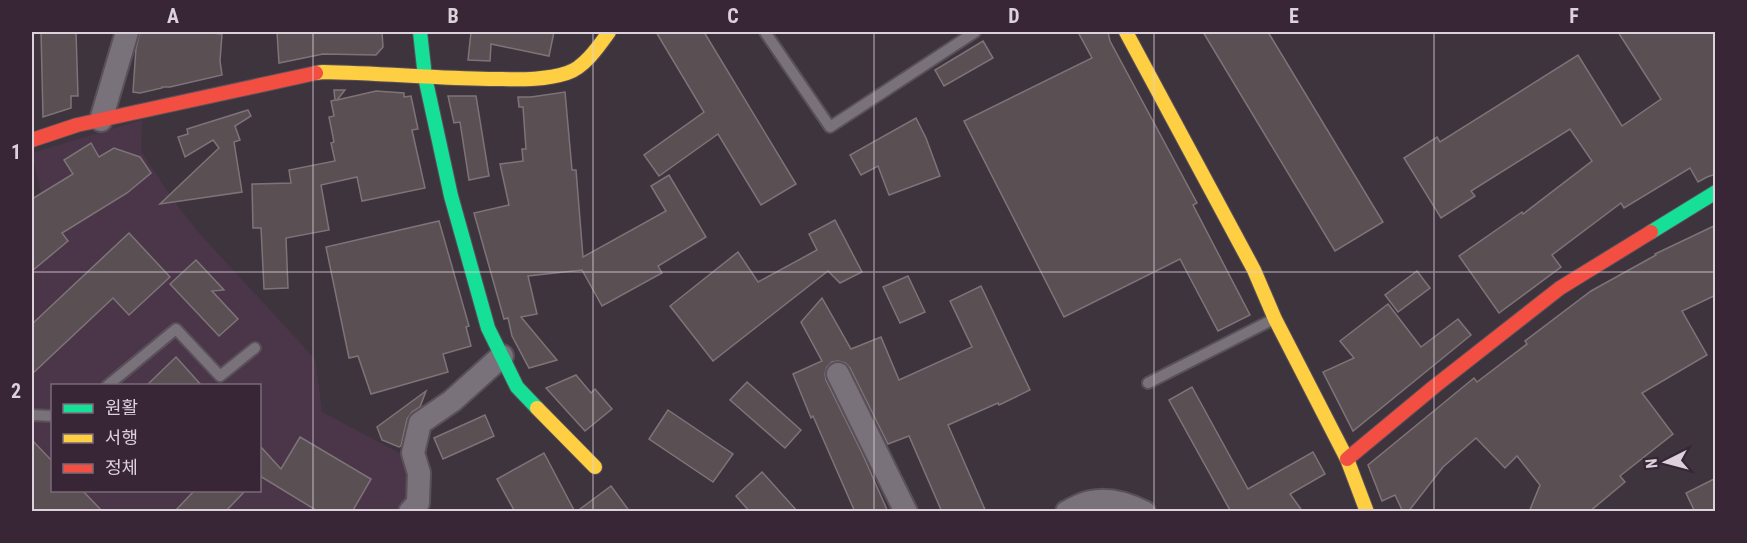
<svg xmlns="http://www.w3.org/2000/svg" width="1747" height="543" font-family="'Roboto Condensed','Noto Sans KR',sans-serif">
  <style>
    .built { fill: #4b3649; fill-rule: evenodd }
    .building { fill: #5a5053; stroke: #7e7478; stroke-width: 1.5 }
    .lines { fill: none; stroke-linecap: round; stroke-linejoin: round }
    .lane-casing { stroke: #595059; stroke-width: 14 }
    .street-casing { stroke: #595059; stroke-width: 26 }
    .fast-casing { stroke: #595059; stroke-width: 16 }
    .slow-casing { stroke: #595059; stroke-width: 16 }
    .jam-casing { stroke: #595059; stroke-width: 16 }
    .lane { stroke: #7a727a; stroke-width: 10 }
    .street { stroke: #7a727a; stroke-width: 22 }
    .fast { stroke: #16e098; stroke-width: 14 }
    .slow { stroke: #ffcf43; stroke-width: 14 }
    .jam { stroke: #f24e42; stroke-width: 14 }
    .grid { fill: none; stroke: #ddd1dc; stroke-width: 1.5; stroke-opacity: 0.55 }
    .neatline { fill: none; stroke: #ddd1dc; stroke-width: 2 }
    .grid-label { font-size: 20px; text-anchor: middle; font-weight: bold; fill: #ddd1dc }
  </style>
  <rect width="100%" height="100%" fill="#3e343e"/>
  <!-- built -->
  <path class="built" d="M142 120 141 151 174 201 199 233 315 359 322 412 407 457 412 485 404 508 396 512 32 511V220L44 208 32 153ZM52 386H260V490H52Z"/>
  <!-- building -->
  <g class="building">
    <path d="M41 32H76L78 96H71V108L43 117Z"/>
    <path d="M140 32H213V33L222 34 220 61 222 75 170 87H162V88L140 93 133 92 136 48Z"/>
    <path d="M277 32H382L383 47 376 55 323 54 279 63Z"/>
    <path d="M471 32H554L549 56 491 44 490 61 468 60Z"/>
    <path d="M656 32H704L796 184 761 205 718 134 659 176 644 155 704 112Z"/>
    <path d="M1078 32H1108L1110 41 1197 203 1193 205 1250 315 1218 331 1180 259 1064 317 964 121 1092 58Z"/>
    <path d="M1203 32H1268L1383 222 1335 251Z"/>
    <path d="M1618 32H1716V174L1707 177 1698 182 1690 168 1624 208 1621 203 1552 255 1561 267 1499 313 1459 256 1522 212 1523 214 1592 161 1570 129 1471 191 1475 196 1441 218 1404 158 1437 137 1440 142 1578 55 1622 126 1661 99Z"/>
    <path d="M983 41 993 58 944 86 935 70Z"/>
    <path d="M334 90H345L337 100 376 91 404 93V97L411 96 418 129 412 130 425 188 362 201 357 177 321 185 329 230 286 238 288 288 264 289 261 228H253L252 184 291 183 289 170 335 161 331 143 334 142 329 117 334 116 331 101 335 100Z"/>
    <path d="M565 92 572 170H576L583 257 666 211 651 186 669 175 706 237 658 266 662 273 602 306 582 270 528 276 537 314 521 317 557 360 529 368 512 336 508 318 504 319 474 213 509 205 500 164 523 161 522 149H526L523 107H519L518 97H531Z"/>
    <path d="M448 96H476L489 176 469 180 460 122 454 123Z"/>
    <path d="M248 110 251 116 235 126 240 140 234 142 242 192 160 204 219 148 213 140 185 157 178 137 188 134 187 129Z"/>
    <path d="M916 118 926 138 940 176 889 195 878 166 861 175 850 155Z"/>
    <path d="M91 143 99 157 114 148 140 157 151 173 127 193 62 233 68 241 32 271V199L73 174 64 160Z"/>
    <path d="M835 220 862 272 840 283 828 271 713 361 670 306 738 252 758 282 817 250 809 234Z"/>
    <path d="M439 221 469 326 466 327 471 346 443 354 448 372 371 394 358 356 349 358 326 247Z"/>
    <path d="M1716 225V295L1682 311 1707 355 1642 393 1673 434 1620 476 1625 482 1589 512H1529L1540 485 1517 456 1505 468 1476 438 1443 467 1408 512H1403L1395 495 1382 501 1368 465 1474 378 1477 382 1527 344 1525 341 1591 291 1656 255 1655 254Z"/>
    <path d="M129 233 170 277 129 315 113 298 32 374V324Z"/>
    <path d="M196 260 224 290 212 291 238 319 219 336 170 284Z"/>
    <path d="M1417 271 1430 288 1398 312 1385 295Z"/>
    <path d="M908 276 925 312 900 323 883 287Z"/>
    <path d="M981 286 1030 390 999 405 998 403 948 425 986 512H942L909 436 888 444 850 368 845 363 838 361 832 362 827 367 825 374 826 380 863 455 888 512H855L813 416 811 418 793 374 822 361 801 322 822 298 851 349 881 337 899 380 972 347 950 301Z"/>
    <path d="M1388 304 1421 347 1458 319 1471 335 1353 431 1323 372 1354 358 1340 341Z"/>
    <path d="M176 357 202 386H146Z"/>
    <path d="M576 375 591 393 595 389 612 409 585 431 546 388Z"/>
    <path d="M747 382 801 430 785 448 730 400Z"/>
    <path d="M1192 387 1248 489 1313 452 1325 474 1290 494 1303 512H1231L1169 400Z"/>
    <path d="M426 391 420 407 412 412 407 419 401 446 399 447 382 440 377 427Z"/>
    <path d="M668 410 733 454 713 482 649 439Z"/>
    <path d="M485 415 494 436 443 459 434 438Z"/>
    <path d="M300 437 371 479 352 512H319L260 476V446L281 469Z"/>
    <path d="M32 440 52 461V490H82L103 512H32Z"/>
    <path d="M544 453 575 512H515L497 479Z"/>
    <path d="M762 472 798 512H750L736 496Z"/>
    <path d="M1716 478V512H1695L1686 493Z"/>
    <path d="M611 486 630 512H576Z"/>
    <path d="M195 490H246L225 512H174Z"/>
  </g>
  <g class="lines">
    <!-- lane casing -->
    <g class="lane-casing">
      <g id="lane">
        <path d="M765 32 830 127 975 32"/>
        <path d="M1148 383 1272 320"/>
        <path d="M107 386 176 329 220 376 255 348"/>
        <path d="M32 415 52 416"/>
      </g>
    </g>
    <!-- street casing -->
    <g class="street-casing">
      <g id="street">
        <path d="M101 120 127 32"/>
        <path d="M838 374 906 512"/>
        <path d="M410 512 418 503 419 473 413 453 420 423 452 401 502 356"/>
        <path d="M1067 512C1075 508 1083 503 1091 502 1108 498 1128 504 1144 512"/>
      </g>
    </g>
    <!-- fast casing -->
    <g class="fast-casing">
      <g id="fast">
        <path d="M420 32 425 77 451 196 488 328 517 387 537 408"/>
        <path d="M1651 232 1716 192"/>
      </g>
    </g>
    <!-- slow casing -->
    <g class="slow-casing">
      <g id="slow">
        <path d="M1126 32 1254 270 1275 319 1347 459 1367 512"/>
        <path d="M316 73 323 72C378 73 434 78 489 79 515 79 542 81 567 73 584 68 599 46 609 32"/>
        <path d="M537 408 595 467"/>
      </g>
    </g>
    <!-- jam casing -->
    <g class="jam-casing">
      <g id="jam">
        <path d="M32 140 77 125 316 73"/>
        <path d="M1347 459 1435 386 1560 288 1651 232"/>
      </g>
    </g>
    <!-- lane -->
    <use href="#lane" class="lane"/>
    <!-- street -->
    <use href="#street" class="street"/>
    <!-- fast -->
    <use href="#fast" class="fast"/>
    <!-- slow -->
    <use href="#slow" class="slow"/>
    <!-- jam -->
    <use href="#jam" class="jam"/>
  </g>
  <!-- grid -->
  <path class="grid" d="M313 32V512M593 32V512M874 32V512M1154 32V512M1434 32V512M32 272H1716"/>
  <!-- border -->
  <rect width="1747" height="543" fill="none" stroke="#382637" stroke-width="66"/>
  <!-- legend -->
  <rect x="51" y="384" width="210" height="108" fill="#382637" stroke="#7a6a79" stroke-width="1.5"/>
  <rect x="63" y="404" width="30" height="9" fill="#16e098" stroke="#7a6a79" stroke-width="1.5"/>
  <text x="105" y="414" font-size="18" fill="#ddd1dc">원활</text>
  <rect x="63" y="434" width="30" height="9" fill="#ffcf43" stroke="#7a6a79" stroke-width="1.5"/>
  <text x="105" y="444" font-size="18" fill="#ddd1dc">서행</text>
  <rect x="63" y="464" width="30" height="9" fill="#f24e42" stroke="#7a6a79" stroke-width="1.5"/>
  <text x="105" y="474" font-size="18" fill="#ddd1dc">정체</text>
  <!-- north arrow -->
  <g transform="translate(1666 462) rotate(264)" stroke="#382637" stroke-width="4.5" paint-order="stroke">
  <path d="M0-4.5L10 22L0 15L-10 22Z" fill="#ddd1dc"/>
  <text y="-9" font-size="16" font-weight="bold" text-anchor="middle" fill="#ddd1dc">N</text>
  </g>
  <rect x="33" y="33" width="1681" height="477" class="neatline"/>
  <g class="grid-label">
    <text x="173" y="23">A</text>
    <text x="453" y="23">B</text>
    <text x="733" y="23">C</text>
    <text x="1014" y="23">D</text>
    <text x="1294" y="23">E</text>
    <text x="1574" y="23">F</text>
    <text x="16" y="159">1</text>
    <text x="16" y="398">2</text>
  </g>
</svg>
